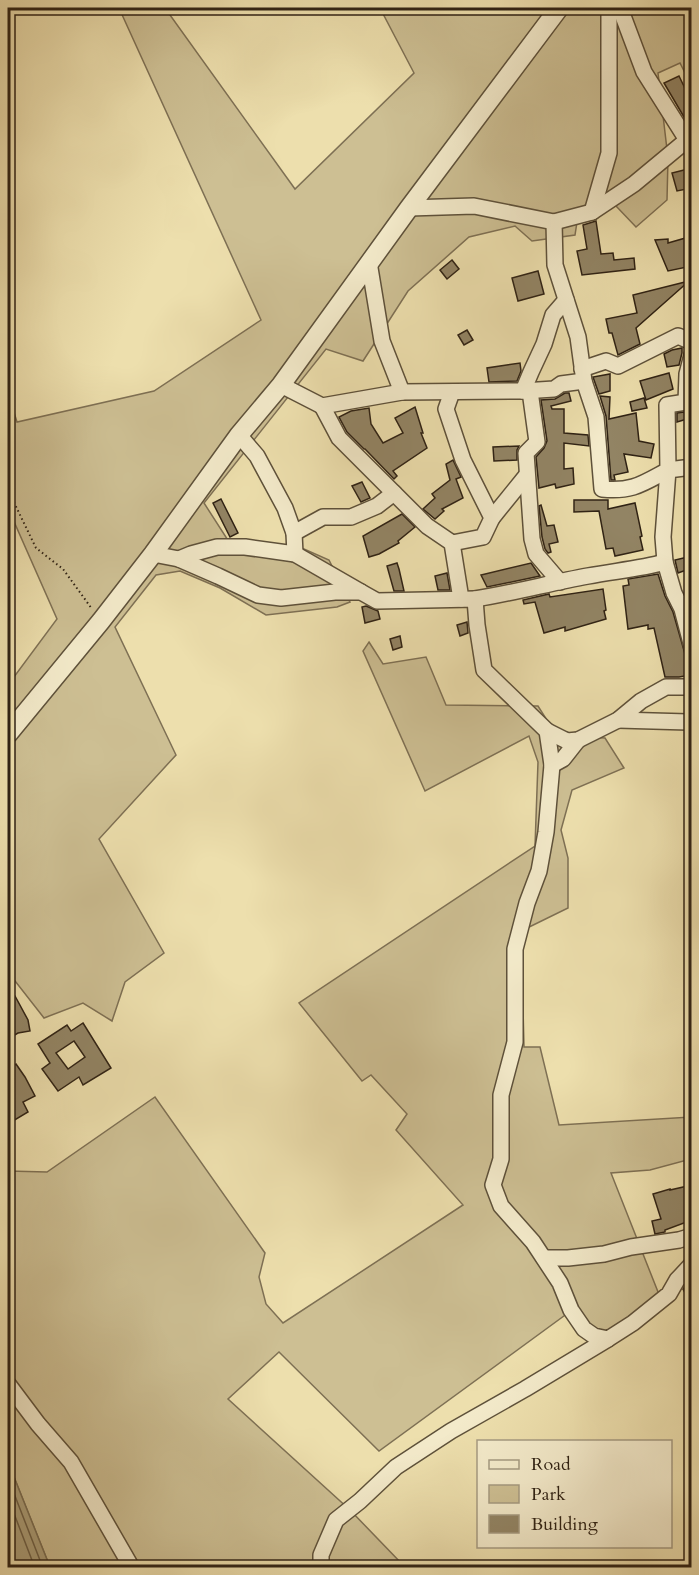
<svg xmlns="http://www.w3.org/2000/svg" width="699" height="1575" font-family="Cardo,serif">
  <style>
    .green { fill: #cdbf93; stroke: #7e7054; stroke-width: 1.5 }
    .water { fill: #ac9f79; stroke: #7a6d51; stroke-width: 1.5 }
    .lines { fill: none; stroke-linecap: round; stroke-linejoin: round }
    .shore { stroke: #6e6046; stroke-width: 1.5 }
    .building { fill: #928464; stroke: #2f2214; stroke-width: 1.5; fill-rule: evenodd }
    .minor-casing { stroke: #5e513a; stroke-width: 18 }
    .tertiary-casing { stroke: #5e513a; stroke-width: 21 }
    .path { stroke: #2f2214; stroke-width: 2; stroke-dasharray: 1.5 3; stroke-linecap: butt }
    .minor { stroke: #f3eaca; stroke-width: 15 }
    .tertiary { stroke: #f3eaca; stroke-width: 18 }
  </style>
  <rect width="100%" height="100%" fill="#eddfad"/>
  <filter id="stains"><feTurbulence type="fractalNoise" baseFrequency=".00333" numOctaves="4"/><feColorMatrix values="0 0 0 0 .2 0 0 0 0 .09 0 0 0 0 .02 0 0 0 .5 -.17"/></filter>
  <radialGradient id="worn" r=".72"><stop offset=".6" stop-color="#630" stop-opacity="0"/><stop offset="1" stop-color="#630" stop-opacity=".3"/></radialGradient>
  <!-- green -->
  <g class="green">
    <path d="M119 8H165L295 189 414 73 380 8H691V85L680 63 658 73 668 158 667 200 636 227 616 206 579 209 575 235 532 241 515 226 469 237 408 291 363 361 326 349 204 503 231 545 304 549 329 560 350 602 337 607 266 615 220 588 180 571 156 575 115 627 176 755 99 839 164 953 125 982 112 1021 83 1003 44 1018 8 972V685L57 619 8 508V393L17 422 154 391 261 320Z"/>
    <path d="M369 642 383 664 426 657 446 705 538 706 550 725 568 736 605 738 624 768 572 790 561 830 568 858V908L521 931 524 1047H540L559 1125 691 1117V1159L650 1170 611 1173 660 1297 591 1345 568 1313 379 1451 279 1352 228 1399 350 1510 403 1565 401 1567H50L8 1462V1171L47 1172 155 1097 265 1253 259 1277 266 1304 283 1323 463 1205 396 1130 407 1114 371 1075 362 1081 299 1003 535 846 538 762 529 736 425 791 363 651Z"/>
  </g>
  <!-- water -->
  <path class="water" d="M8 1462 50 1567H8Z"/>
  <g class="lines">
    <!-- shore -->
    <g class="shore">
      <path d="M8 1478 43 1568"/>
      <path d="M8 1498 35 1568"/>
    </g>
  </g>
  <!-- building -->
  <g class="building">
    <path d="M679 76 692 103V114L684 117 664 83Z"/>
    <path d="M692 168V188L677 191 672 173Z"/>
    <path d="M596 221 601 254 613 253 614 260 634 258 635 269 582 275 577 251 587 249 583 225Z"/>
    <path d="M689 237 692 244V266L668 271 655 240 668 239V243Z"/>
    <path d="M452 260 459 269 447 279 440 270Z"/>
    <path d="M538 271 544 294 518 301 512 278Z"/>
    <path d="M689 281 636 328 640 344 618 355 612 333H609L606 319 637 313 633 295Z"/>
    <path d="M467 330 473 340 464 345 458 335Z"/>
    <path d="M682 348V353L679 365 667 367 664 354 672 350Z"/>
    <path d="M520 363 521 371 517 381 489 382 487 368Z"/>
    <path d="M669 373 673 389 646 400 640 381Z"/>
    <path d="M610 374V391L599 394 593 377Z"/>
    <path d="M565 393H569L571 401 551 406 552 409H564V433L588 435 589 446 564 443V469L573 468 574 484 556 488 555 484 539 488 536 457 544 448 547 441 541 400 555 399Z"/>
    <path d="M600 396 610 397 609 419 636 413 639 441 654 444 651 458 624 454 628 472 614 475 615 480H611L606 416Z"/>
    <path d="M644 398 647 408 632 411 630 402Z"/>
    <path d="M415 407 423 433H421L427 448 393 471 397 476 394 479 365 449H364L347 432 339 417 351 411 369 408 371 424 383 443 403 433 395 418Z"/>
    <path d="M684 412 687 419 677 422V413Z"/>
    <path d="M519 446 517 450V460L494 461 493 447Z"/>
    <path d="M453 460 461 477 456 479 463 498 442 509 444 511 435 519 423 509 435 498 432 494 450 480 446 464Z"/>
    <path d="M362 482 370 498 361 502 352 486Z"/>
    <path d="M221 499 238 533 230 537 213 503Z"/>
    <path d="M574 500H608V509L635 503 642 536 640 537 643 550 615 556 613 548 606 549 599 511 574 512Z"/>
    <path d="M541 505 547 526 554 525 558 542 549 544 551 552 548 553 545 549 542 537 539 506Z"/>
    <path d="M402 514 415 527 398 541 399 543 379 554 369 557 363 536Z"/>
    <path d="M692 556V568L678 573 675 560Z"/>
    <path d="M397 563 399 569 404 591H394L387 566Z"/>
    <path d="M531 563 540 576 487 587 481 575Z"/>
    <path d="M447 573 450 590H438L435 576Z"/>
    <path d="M658 574 665 596 673 612 691 675 679 677H665L654 628 648 629V625L628 629 623 586 629 585 628 579Z"/>
    <path d="M603 589 606 610 604 611 606 619 565 631V627L544 633 535 602 524 604 523 600 549 594 550 597Z"/>
    <path d="M366 606 378 611 380 619 365 623 362 607Z"/>
    <path d="M467 622 468 633 460 636 457 625Z"/>
    <path d="M400 636 402 647 393 650 390 639Z"/>
    <path d="M15 996 28 1020 30 1031 18 1033 8 1039V1001Z"/>
    <path d="M83 1023 111 1068 83 1085 79 1077 58 1091 42 1069 50 1063 38 1044 67 1025 71 1031ZM74 1041 85 1057 68 1069 56 1053Z"/>
    <path d="M16 1064 25 1077 35 1096 23 1102 28 1112 8 1124V1070Z"/>
    <path d="M692 1185V1220L665 1230V1232L655 1234 652 1221 661 1219 653 1194 670 1189V1190Z"/>
    <path d="M692 1279V1306L683 1289Z"/>
  </g>
  <g class="lines">
    <!-- minor casing -->
    <g class="minor-casing">
      <g id="minor">
        <path d="M620 8 644 72 692 148"/>
        <path d="M409 208 474 206 554 222 592 212 634 184 687 140 692 139"/>
        <path d="M592 212 609 153V8"/>
        <path d="M554 222 555 265 578 337 584 381 596 417 602 489C632 492 642 484 668 470L667 405 686 402 687 374 692 355"/>
        <path d="M369 262 382 341 402 392"/>
        <path d="M582 369 606 361 618 366 678 336 692 342"/>
        <path d="M281 385 322 406 402 392 523 391 554 389 561 384 584 381"/>
        <path d="M523 391 531 372 544 344 553 315 566 300"/>
        <path d="M530 391 537 442 526 453 532 539 536 554 560 582"/>
        <path d="M322 406 339 438 427 526 452 543 461 599"/>
        <path d="M239 435 257 456 285 508 294 533 295 554"/>
        <path d="M692 467 668 470 663 537 665 562 674 593 682 609 692 647"/>
        <path d="M492 518 526 476"/>
        <path d="M294 533 323 517H351L377 506 394 493"/>
        <path d="M452 543 483 537 492 518 463 460 446 409 452 392"/>
        <path d="M153 554 179 559 218 576 258 595 281 598 335 592H361L377 601 475 599 477 625 484 670 547 731 552 765 546 832 539 871 527 903 515 949V1042L501 1095V1159L493 1185 501 1206 533 1242 560 1283 571 1310 584 1329 594 1336 608 1339 633 1323 669 1294 677 1280 692 1264"/>
        <path d="M179 559 191 554 217 547H245L295 554 361 592"/>
        <path d="M475 599C513 593 550 583 588 576 614 571 640 569 665 562"/>
        <path d="M618 720 688 722 692 721"/>
        <path d="M547 731 567 741 578 740 618 720 641 701 666 687H692"/>
        <path d="M552 765 563 759 578 740"/>
        <path d="M544 1258H568L604 1254 631 1247 679 1240 692 1236"/>
        <path d="M8 1384 38 1424 71 1462 132 1568"/>
        <path d="M321 1568V1555L336 1520 360 1501 396 1467 451 1431 525 1389 608 1339"/>
      </g>
    </g>
    <!-- tertiary casing -->
    <g class="tertiary-casing">
      <path id="tertiary" d="M8 734 101 621 153 554 239 435 281 385 409 208 559 8"/>
    </g>
    <!-- path -->
    <path class="path" d="M8 490 36 548 63 569 92 609"/>
    <!-- minor -->
    <use href="#minor" class="minor"/>
    <!-- tertiary -->
    <use href="#tertiary" class="tertiary"/>
  </g>
  <!-- margin -->
  <rect width="699" height="1575" fill="none" stroke="#eddfad" stroke-width="30"/>
  <rect x="9" y="9" width="681" height="1557" fill="none" stroke="#2f2214" stroke-width="3"/>
  <rect x="15" y="15" width="669" height="1545" fill="none" stroke="#2f2214" stroke-width="1.5"/>
  <!-- legend -->
  <rect x="477" y="1440" width="195" height="108" fill="#f3eaca" stroke="#a59a81" stroke-width="1.5"/>
  <rect x="489" y="1460" width="30" height="9" fill="#f3eaca" stroke="#a59a81" stroke-width="1.5"/>
  <text x="531" y="1470" font-size="18" fill="#2f2214">Road</text>
  <rect x="489" y="1485" width="30" height="18" fill="#cdbf93" stroke="#a59a81" stroke-width="1.5"/>
  <text x="531" y="1500" font-size="18" fill="#2f2214">Park</text>
  <rect x="489" y="1515" width="30" height="18" fill="#928464" stroke="#a59a81" stroke-width="1.5"/>
  <text x="531" y="1530" font-size="18" fill="#2f2214">Building</text>
  <rect width="100%" height="100%" filter="url(#stains)"/>
  <rect width="100%" height="100%" fill="url(#worn)"/>
</svg>
